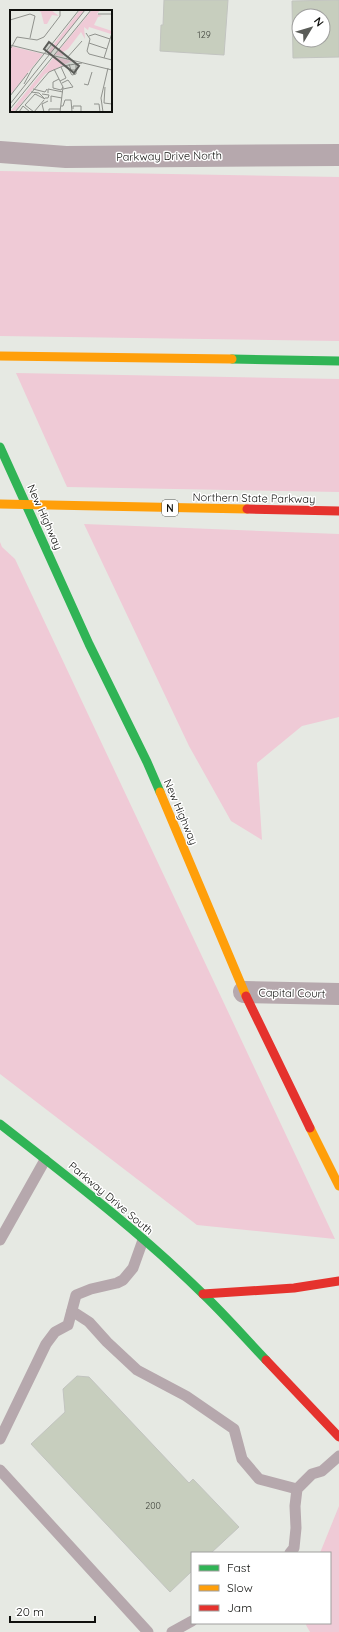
<svg xmlns="http://www.w3.org/2000/svg" width="339" height="1632" font-family="Quicksand,sans-serif">
  <style>
    .green { fill: #efcad6 }
    .building { fill: #c7cebe; stroke: #c2c4c0; fill-rule: evenodd }
    .lines { fill: none; stroke-linecap: round; stroke-linejoin: round }
    .lane { stroke: #b6a8ad; stroke-width: 11 }
    .street { stroke: #b6a8ad; stroke-width: 22 }
    .fast { stroke: #30b455; stroke-width: 9 }
    .slow { stroke: #ff9f0a; stroke-width: 9 }
    .jam { stroke: #e5322d; stroke-width: 9 }
    .labels { text-anchor: middle; dominant-baseline: central; stroke-width: 3; stroke-linejoin: round; paint-order: stroke }
    .number-label { font-size: 9px; fill: #3d4039 }
    .shield { fill: #fff; stroke: #575856; stroke-width: 1 }
    .shield-label { font-size: 10px; font-weight: bold; fill: #0f100d }
    .street-label { font-size: 11px; fill: #0f100d; stroke: #fff }
    .inset-road { fill: none; stroke: #90928d; stroke-width: 1 }
    .view { fill: #5a5c58; fill-opacity: 0.15; stroke: #5a5c58; stroke-width: 2 }
    .inset-edge { fill: none; stroke: #0f100d; stroke-width: 2 }
  </style>
  <rect width="100%" height="100%" fill="#e6e9e3"/>
  <!-- green -->
  <g class="green">
    <path d="M0 171 339 177V341L0 336Z"/>
    <path d="M16 373 339 379V492L67 487Z"/>
    <path d="M84 524 339 534V717L302 726 257 763 262 840 231 821 189 746Z"/>
    <path d="M0 542 2 547 15 559 335 1239 197 1225 0 1074Z"/>
    <path d="M339 1506V1632H310L306 1625 307 1623H330V1553H320Z"/>
  </g>
  <!-- building -->
  <g class="building">
    <path d="M164 0H228L224 55 160 51 161 25H163Z"/>
    <path d="M339 0V57L293 58 292 1ZM299 16H323V40H299Z"/>
    <path d="M77 1376 89 1377 189 1483 193 1479 239 1527 211 1553H192V1571L170 1592 31 1444 65 1412 63 1389Z"/>
  </g>
  <g class="lines">
    <!-- lane -->
    <g class="lane">
      <path d="M0 1240 45 1160"/>
      <path d="M72 1311 89 1322 107 1342 137 1370 186 1396 234 1429 242 1459 259 1479 297 1489"/>
      <path d="M0 1439 46 1344 55 1332 68 1325 76 1295 91 1289 117 1283 123 1280 133 1268 143 1240"/>
      <path d="M0 1470 148 1632"/>
      <path d="M290 1553 294 1548 296 1528 295 1506 297 1489 312 1474 322 1471 339 1456"/>
      <path d="M172 1632 192 1621"/>
    </g>
    <!-- street -->
    <g class="street">
      <path d="M0 152 66 157 339 155"/>
      <path d="M244 992 339 994"/>
    </g>
    <!-- fast -->
    <g class="fast">
      <path d="M232 359 339 361"/>
      <path d="M0 447 89 644 147 762 160 792"/>
      <path d="M0 1124C69 1178 140 1232 203 1294 225 1315 245 1338 266 1360"/>
    </g>
    <!-- slow -->
    <g class="slow">
      <path d="M0 356 232 359"/>
      <path d="M0 504 247 509"/>
      <path d="M160 792 246 996"/>
      <path d="M310 1128 339 1186"/>
    </g>
    <!-- jam -->
    <g class="jam">
      <path d="M247 509 339 511"/>
      <path d="M246 996 310 1128"/>
      <path d="M203 1294 294 1288 339 1281"/>
      <path d="M266 1360 339 1437"/>
    </g>
  </g>
  <g class="labels">
    <!-- number labels -->
    <g class="number-label">
      <text x="204" y="34">129</text>
      <text x="153" y="1505">200</text>
    </g>
    <!-- shield labels -->
    <rect class="shield" x="162" y="500" width="16" height="16" rx="3"/>
    <g class="shield-label">
      <text x="170" y="508">N</text>
    </g>
    <!-- street labels -->
    <g class="street-label">
      <text transform="translate(169 156) rotate(-1)">Parkway Drive North</text>
      <text transform="translate(254 498) rotate(1)">Northern State Parkway</text>
      <text transform="translate(45 517) rotate(66)">New Highway</text>
      <text transform="translate(181 812) rotate(67)">New Highway</text>
      <text transform="translate(292 993) rotate(1)">Capital Court</text>
      <text transform="translate(111 1198) rotate(40)">Parkway Drive South</text>
    </g>
  </g>
  <!-- overview -->
  <g transform="translate(10 10)">
    <rect width="102" height="102" fill="#e6e9e3"/>
    <path d="M27 0H41L49 6 42 5 37 14H34L31 2ZM70 0H75L40 44 37 43ZM82 0H90L87 4 92 6 88 7 84 15 102 21 101 24 79 17 78 20 74 17 75 29 71 22 58 39 53 42V46L45 45ZM0 36 33 44 0 85ZM44 47 62 51 35 64 6 100 0 102Z" fill="#efcad6"/>
    <path class="inset-road" d="M88 4H102M0 10 20 4 25 6 20 28M76 23 80 29 77 41 79 44 102 50M79 26 85 24 100 29M79 33 97 39M0 35 102 60M1 38 7 27 27 30 34 27 50 6V0M94 48 102 23M56 49 72 31M59 54 61 60H67M56 55 62 65 66 64V53M22 59 69 0M44 59 53 77 50 102M49 69 43 72V78L51 80 53 77M50 71 56 68 51 57M52 73 58 70 63 77 53 79M14 74 22 59M74 74 78 75 82 62M95 77 94 93 102 94M23 79 35 82 37 79M38 83V79L53 82M32 84 39 85 38 88H35M0 86 18 63M41 92V86L52 88M0 94 75 0M84 94H89L90 102M15 95 25 84 35 89 29 83 21 82M15 95 24 102 34 90M51 96H53L55 90H61L62 102M0 99 81 0M63 99V96H71V102M5 102 39 62 53 56 72 53M9 102 13 96 20 102M34 102 32 94 38 91M39 102V99H50M93 102 91 88 98 58"/>
    <path class="view" d="M39 32 69 56 64 63 34 39Z"/>
    <rect width="102" height="102" class="inset-edge"/>
  </g>
  <!-- legend -->
  <rect x="191" y="1552" width="140" height="72" fill="#ffffff" stroke="#9f9f9e"/>
  <rect x="199" y="1565" width="20" height="6" fill="#30b455" stroke="#9f9f9e"/>
  <text x="227" y="1572" font-size="12" fill="#0f100d">Fast</text>
  <rect x="199" y="1585" width="20" height="6" fill="#ff9f0a" stroke="#9f9f9e"/>
  <text x="227" y="1592" font-size="12" fill="#0f100d">Slow</text>
  <rect x="199" y="1605" width="20" height="6" fill="#e5322d" stroke="#9f9f9e"/>
  <text x="227" y="1612" font-size="12" fill="#0f100d">Jam</text>
  <!-- north arrow -->
  <g transform="translate(311 28) rotate(52)"><circle r="19" fill="#ffffff" stroke="#9f9f9e"/>
  <path d="M0-3L7 15L0 10L-7 15Z" fill="#5a5c58"/>
  <text y="-6" font-size="11" font-weight="bold" text-anchor="middle" fill="#0f100d">N</text>
  </g>
  <!-- scale -->
  <path d="M10 1616v6h85v-6" fill="none" stroke="#0f100d" stroke-width="2"/>
  <text x="16" y="1616" font-size="12" fill="#0f100d" stroke="#ffffff" stroke-width="3" paint-order="stroke">20 m</text>
</svg>
